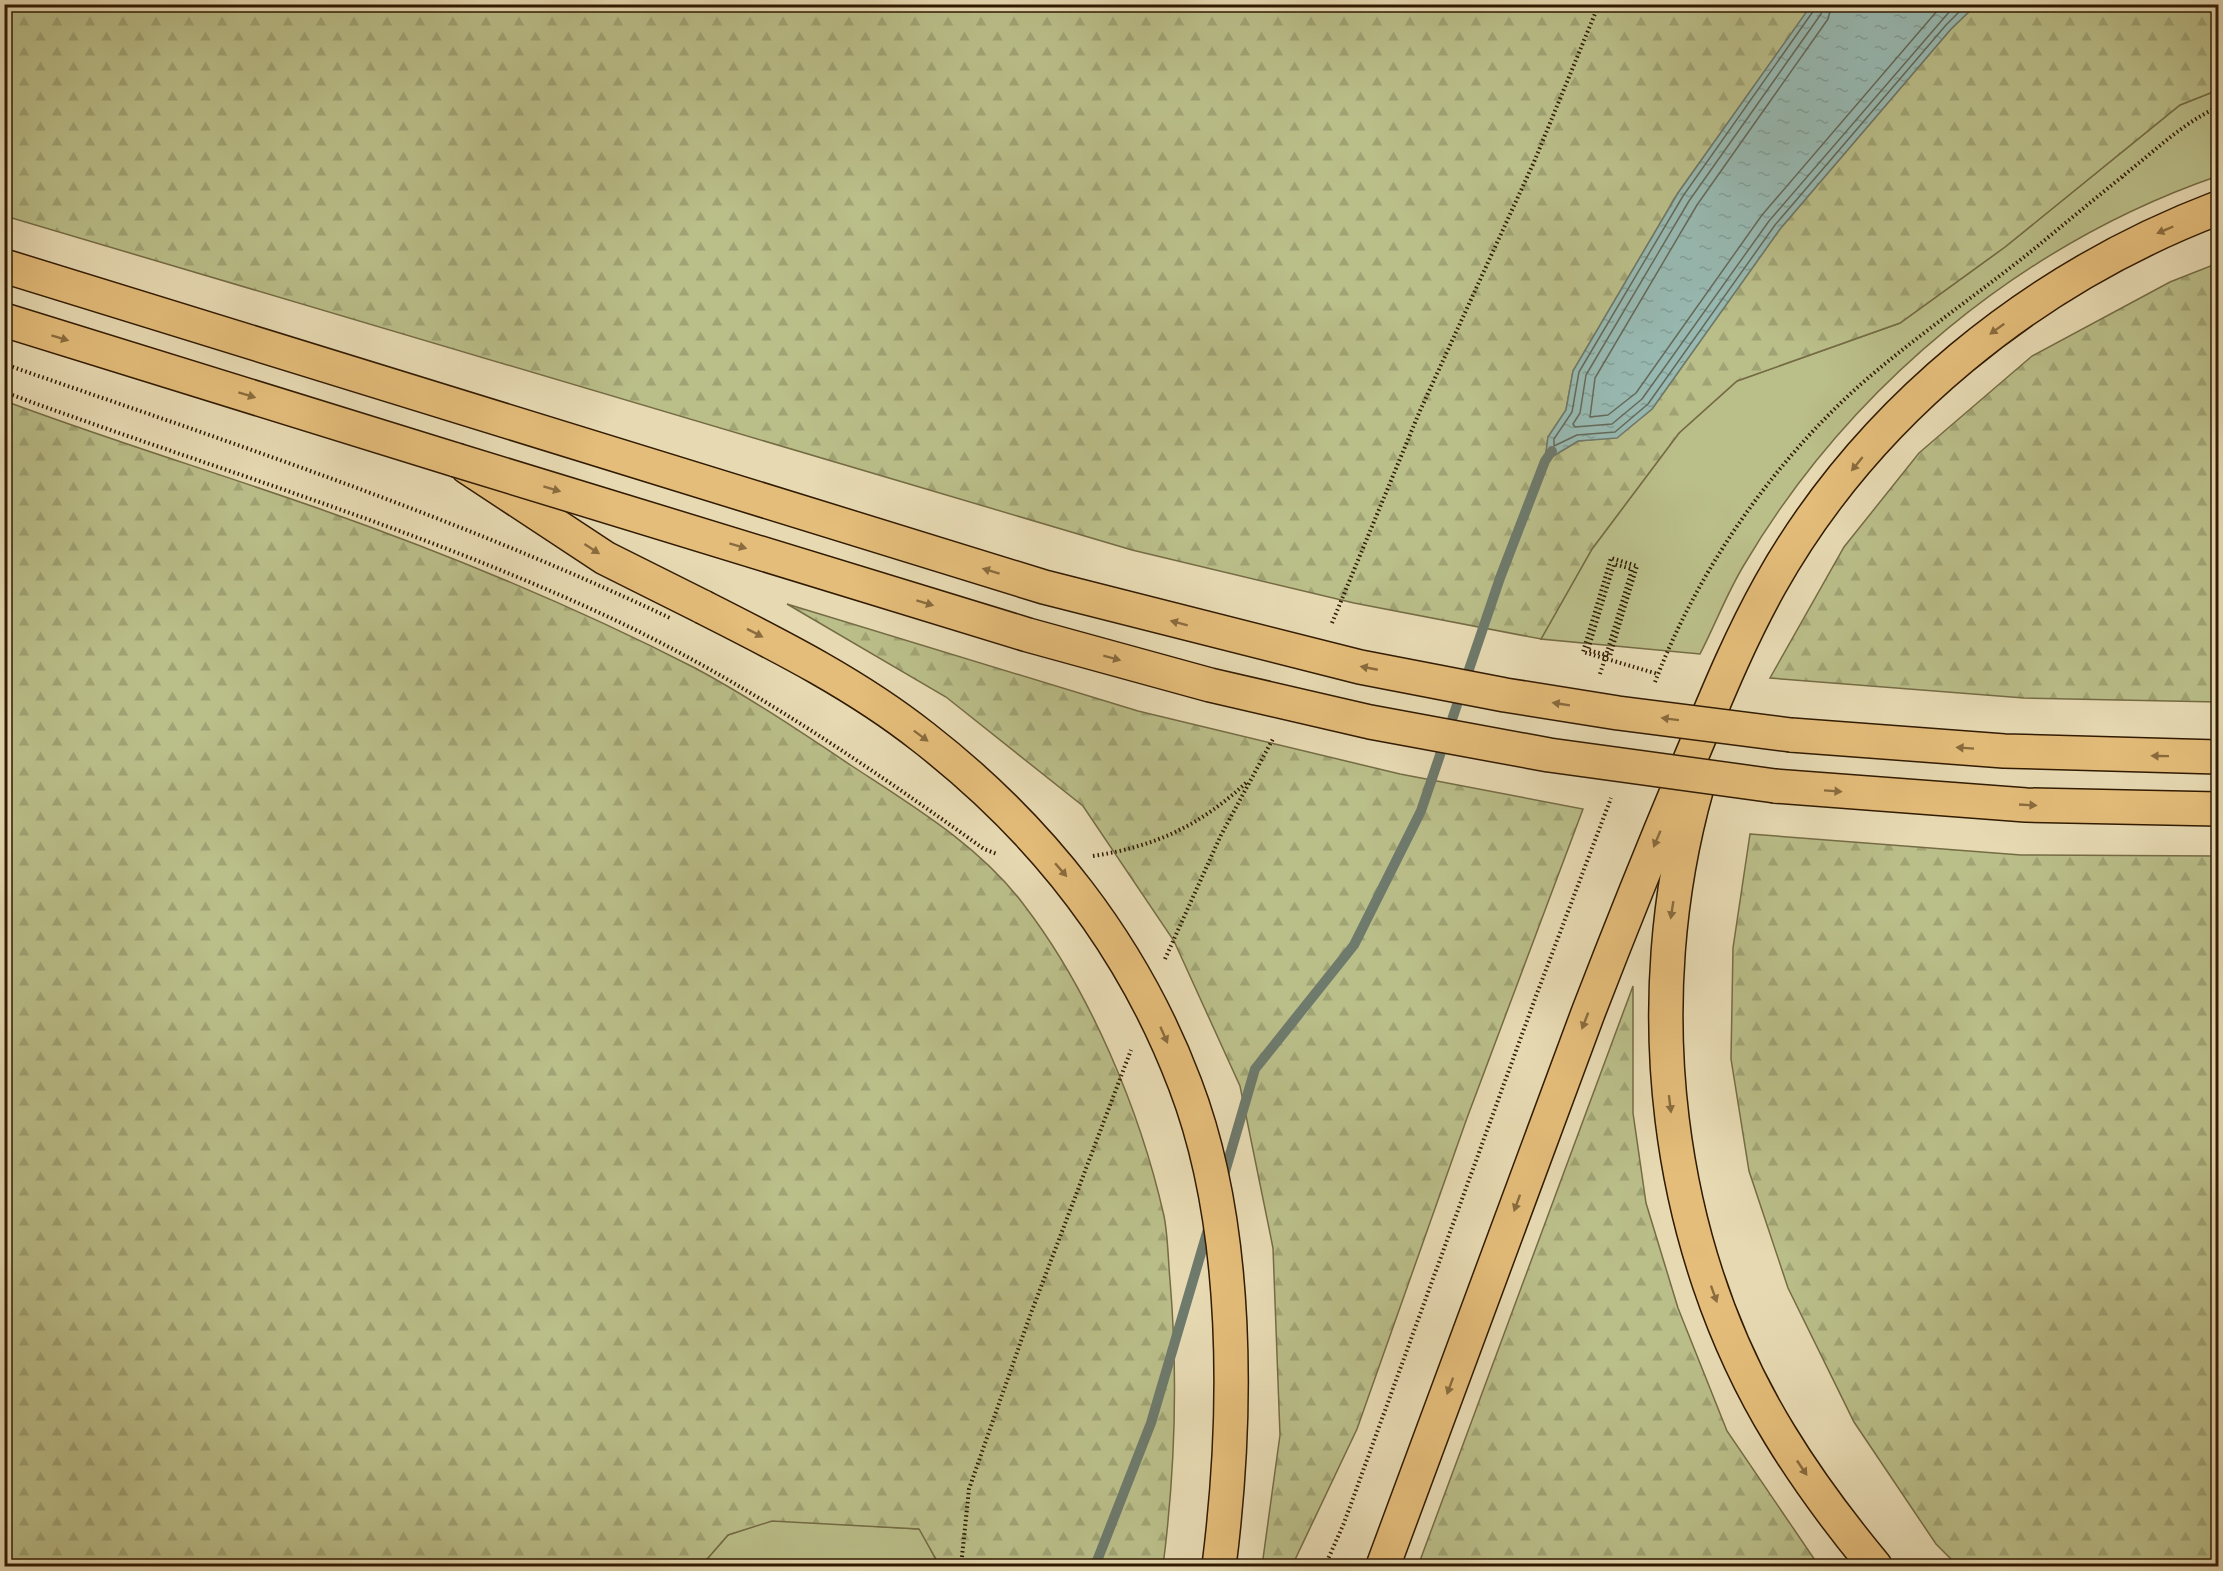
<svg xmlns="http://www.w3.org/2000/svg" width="2223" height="1571" font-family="'IM FELL DW Pica',serif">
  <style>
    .grass { fill: #babe89; stroke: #756c45; stroke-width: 1.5 }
    .forest { fill: url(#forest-firs); stroke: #756c45; stroke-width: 1.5 }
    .water { fill: url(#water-ripples); stroke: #6e7a6c; stroke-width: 1.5 }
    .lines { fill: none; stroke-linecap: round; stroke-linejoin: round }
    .shore { stroke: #646a5a; stroke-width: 1.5 }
    .stream { stroke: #6e7a6c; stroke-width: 10 }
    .primary-casing { stroke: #301a01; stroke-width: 36 }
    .trunk-casing { stroke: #301a01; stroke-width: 36 }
    .path { stroke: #301a01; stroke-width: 4; stroke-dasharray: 1.5 3; stroke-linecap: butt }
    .primary { stroke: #e4bd7a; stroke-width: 33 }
    .trunk { stroke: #e4bd7a; stroke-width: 33 }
    .primary-bridge-casing { stroke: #301a01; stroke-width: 36; stroke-linecap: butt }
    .trunk-bridge-casing { stroke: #301a01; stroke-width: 36; stroke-linecap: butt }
    .path-bridge { stroke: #301a01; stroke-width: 4; stroke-dasharray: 1.5 3; stroke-linecap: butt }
    .primary-bridge { stroke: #e4bd7a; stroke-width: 33 }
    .trunk-bridge { stroke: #e4bd7a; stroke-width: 33 }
    .oneway { fill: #8a6c3e }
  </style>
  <defs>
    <pattern id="forest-firs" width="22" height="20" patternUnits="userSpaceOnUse" patternTransform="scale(1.5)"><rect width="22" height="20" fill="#babe89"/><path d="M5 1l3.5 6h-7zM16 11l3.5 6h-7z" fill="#a0a374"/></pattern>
    <pattern id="water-ripples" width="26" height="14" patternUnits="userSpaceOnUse" patternTransform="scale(1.5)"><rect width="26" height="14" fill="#98bab3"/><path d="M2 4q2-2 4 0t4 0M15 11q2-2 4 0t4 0" fill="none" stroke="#839f98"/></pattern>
  </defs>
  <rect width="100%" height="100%" fill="#e7dab3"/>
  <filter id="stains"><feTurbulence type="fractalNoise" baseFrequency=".00333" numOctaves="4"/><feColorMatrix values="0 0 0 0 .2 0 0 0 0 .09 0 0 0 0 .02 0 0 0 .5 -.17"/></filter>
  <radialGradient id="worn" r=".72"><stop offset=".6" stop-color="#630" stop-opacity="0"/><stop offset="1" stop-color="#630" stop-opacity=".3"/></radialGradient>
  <!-- grass -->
  <g class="grass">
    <path d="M2218 90V176C2023 243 1849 387 1744 565 1727 593 1715 625 1700 654L1541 639 1592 549 1679 433 1737 381 1900 323 2005 247 2180 105Z"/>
    <path d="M772 1520 920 1529 937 1562V1566H701L728 1535Z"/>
  </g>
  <!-- forest -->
  <g class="forest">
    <path d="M4 5H1812L1678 193 1573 371 1566 410 1548 437 1545 461 1578 441 1617 437 1652 409 1780 229 1951 29 1976 5H2218V90L2180 105 2005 247 1900 323 1737 381 1679 433 1592 549 1541 639 1354 603 1132 550 5 216Z"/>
    <path d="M2218 263V702L2024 698 1770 678 1844 547 1919 453 2032 356 2170 282Z"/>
    <path d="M5 401C109 440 215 472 320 509 448 554 574 606 695 668 749 697 801 732 852 766 913 806 980 846 1024 905 1090 991 1140 1110 1164 1216 1168 1236 1168 1259 1170 1280 1178 1375 1175 1472 1163 1566H937V1561L919 1529 772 1521 728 1535 701 1566H5Z"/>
    <path d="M787 604 1138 711 1400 774 1583 809 1467 1118 1357 1429 1292 1566H1262L1280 1435 1273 1248 1240 1086 1174 941 1083 806 946 697Z"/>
    <path d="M1750 834 2021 855 2218 856V1566H1958L1936 1544 1854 1422 1788 1288 1749 1171 1731 1059 1733 948Z"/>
    <path d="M1633 986V1113L1646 1203 1678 1308 1727 1431 1819 1566H1418Z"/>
  </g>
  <!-- water -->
  <path class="water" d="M1812 4 1976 5 1951 29 1780 229 1652 409 1617 438 1578 441 1545 461 1548 437 1566 410 1573 371 1678 193Z"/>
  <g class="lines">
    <!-- shore -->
    <g class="shore">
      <path d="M1816 4 1814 10 1683 196 1579 372 1572 412 1554 439V446L1577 435 1615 432 1648 404 1775 225 1946 25 1967 4"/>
      <path d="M1823 4 1821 14 1689 201 1586 375 1580 413 1573 424 1575 427 1612 424 1642 399 1769 221 1956 4"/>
      <path d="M1832 4 1828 19 1697 205 1595 378 1590 417 1608 415 1636 393 1762 215 1943 4"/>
    </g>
    <!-- stream -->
    <g class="stream">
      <path d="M1222 1182 1255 1069 1354 945 1421 811 1500 578 1545 461 1552 451"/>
      <path d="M1095 1566 1151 1423 1209 1226"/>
    </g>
    <!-- primary casing -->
    <g class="primary-casing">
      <g id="primary">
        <path d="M4 320 456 460"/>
        <path d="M1791 735 2004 751 2218 757"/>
        <path d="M1775 786 2026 805 2218 809"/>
      </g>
    </g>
    <!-- trunk casing -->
    <g class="trunk-casing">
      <g id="trunk">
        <path d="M467 467 605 558 703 607"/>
        <path d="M1697 787C1637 1000 1663 1244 1780 1435 1808 1481 1841 1525 1875 1566"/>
        <path d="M1383 1566C1451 1382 1518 1197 1588 1013 1620 930 1653 848 1687 767 1713 705 1737 644 1770 585 1867 412 2034 278 2218 208"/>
      </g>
    </g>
    <!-- path -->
    <g class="path">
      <path d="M4 392C199 464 399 522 589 608 731 672 858 759 984 849L997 854"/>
      <path d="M1332 623 1419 413 1534 162 1599 4"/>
      <path d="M1600 674 1608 649"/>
      <path d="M1655 682C1698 570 1771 465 1860 385 1917 335 1980 293 2039 245 2070 219 2102 193 2134 167 2161 145 2187 121 2218 107"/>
      <path d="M1093 856C1157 846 1201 825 1248 781"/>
      <path d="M1165 959 1221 835 1274 737"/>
      <path d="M961 1566 969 1489 1028 1321 1131 1050"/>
      <path d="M1325 1566 1344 1523 1536 996 1611 798"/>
    </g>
    <!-- primary -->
    <use href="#primary" class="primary"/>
    <!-- trunk -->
    <use href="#trunk" class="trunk"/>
    <!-- primary-bridge casing -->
    <g class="primary-bridge-casing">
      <g id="primary-bridge">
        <path d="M4 266 1044 587 1360 667 1505 695 1618 713 1791 735"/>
        <path d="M456 460 1028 635 1210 685 1370 722 1549 755 1775 786"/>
      </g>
    </g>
    <!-- trunk-bridge casing -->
    <g class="trunk-bridge-casing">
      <path id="trunk-bridge" d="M703 607C778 645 856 684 923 737 1040 828 1132 944 1185 1084 1240 1227 1238 1416 1219 1566"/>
    </g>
    <!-- path-bridge -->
    <g class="path-bridge">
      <path d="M4 364C229 442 455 516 670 618"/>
      <path d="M1608 649 1632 569 1614 564 1588 650 1610 656 1637 566 1611 558 1583 652 1658 674"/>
    </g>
    <!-- primary-bridge -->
    <use href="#primary-bridge" class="primary-bridge"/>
    <!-- trunk-bridge -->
    <use href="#trunk-bridge" class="trunk-bridge"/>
  </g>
  <!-- one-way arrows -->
  <defs><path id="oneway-solid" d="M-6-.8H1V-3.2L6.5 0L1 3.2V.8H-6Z" transform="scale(1.5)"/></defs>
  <g class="oneway">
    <use href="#oneway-solid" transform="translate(2165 230) rotate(157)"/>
    <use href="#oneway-solid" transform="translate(1997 329) rotate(144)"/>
    <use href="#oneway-solid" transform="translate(60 338) rotate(17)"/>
    <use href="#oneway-solid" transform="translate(247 395) rotate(17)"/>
    <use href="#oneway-solid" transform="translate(1857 464) rotate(129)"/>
    <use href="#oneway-solid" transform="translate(552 489) rotate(17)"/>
    <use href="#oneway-solid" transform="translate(738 546) rotate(17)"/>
    <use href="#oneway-solid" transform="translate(592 549) rotate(33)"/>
    <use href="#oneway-solid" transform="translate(991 571) rotate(-163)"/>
    <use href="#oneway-solid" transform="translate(925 603) rotate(17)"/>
    <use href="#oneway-solid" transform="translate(1179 623) rotate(-165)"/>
    <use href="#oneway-solid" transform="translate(755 633) rotate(27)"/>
    <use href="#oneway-solid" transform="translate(1112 658) rotate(15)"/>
    <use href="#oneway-solid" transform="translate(1369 668) rotate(-169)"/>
    <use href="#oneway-solid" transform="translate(1561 704) rotate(-171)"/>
    <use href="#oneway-solid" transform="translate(1670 719) rotate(-173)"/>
    <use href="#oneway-solid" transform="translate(921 736) rotate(37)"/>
    <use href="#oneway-solid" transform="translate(1965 748) rotate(-176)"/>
    <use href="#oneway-solid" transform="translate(2160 756) rotate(-179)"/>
    <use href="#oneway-solid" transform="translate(1833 791) rotate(4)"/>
    <use href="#oneway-solid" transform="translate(2028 805) rotate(3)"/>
    <use href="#oneway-solid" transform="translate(1657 839) rotate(113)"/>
    <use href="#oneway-solid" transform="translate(1061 870) rotate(49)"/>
    <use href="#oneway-solid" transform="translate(1672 910) rotate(99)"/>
    <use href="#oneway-solid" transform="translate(1585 1021) rotate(111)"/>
    <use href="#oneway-solid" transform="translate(1164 1035) rotate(66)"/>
    <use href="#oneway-solid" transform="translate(1670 1104) rotate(83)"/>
    <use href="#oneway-solid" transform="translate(1517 1203) rotate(110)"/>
    <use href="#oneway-solid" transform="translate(1714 1294) rotate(70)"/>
    <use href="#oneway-solid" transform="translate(1450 1386) rotate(110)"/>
    <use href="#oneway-solid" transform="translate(1802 1468) rotate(56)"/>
  </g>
  <!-- margin -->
  <rect width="2223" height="1571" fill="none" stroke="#e7dab3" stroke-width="24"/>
  <rect x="6" y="6" width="2211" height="1559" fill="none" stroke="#301a01" stroke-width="3"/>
  <rect x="12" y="12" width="2199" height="1547" fill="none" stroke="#301a01" stroke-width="1.5"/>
  <rect width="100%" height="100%" filter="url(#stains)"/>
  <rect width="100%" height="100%" fill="url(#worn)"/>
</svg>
